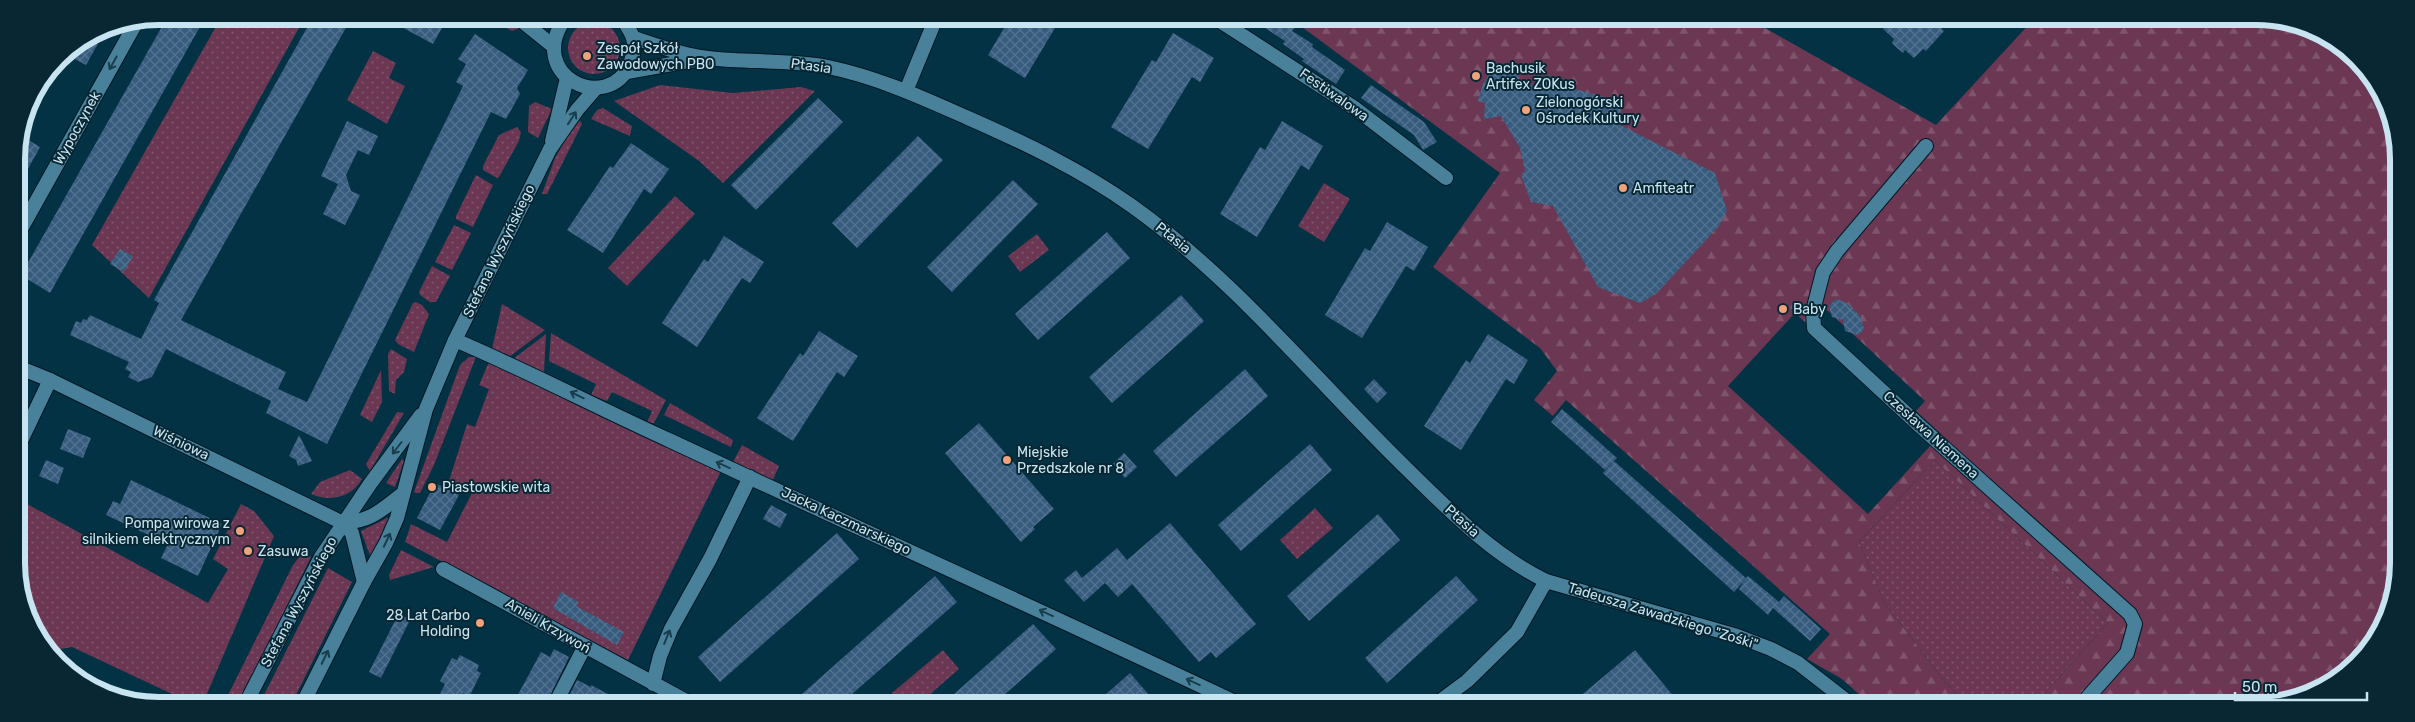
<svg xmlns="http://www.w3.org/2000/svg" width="2415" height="722" font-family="Rubik,sans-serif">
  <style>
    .grass { fill: url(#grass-dots) }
    .forest { fill: url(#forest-firs); fill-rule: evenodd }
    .building { fill: url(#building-cross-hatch) }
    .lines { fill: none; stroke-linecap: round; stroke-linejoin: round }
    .minor-casing { stroke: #001824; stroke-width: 16 }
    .tertiary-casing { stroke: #001824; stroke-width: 16 }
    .minor { stroke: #49819a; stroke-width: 14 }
    .tertiary { stroke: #49819a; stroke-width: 14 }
    .oneway { stroke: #183e4d }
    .poi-dot { fill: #f0a27a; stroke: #082733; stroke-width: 2 }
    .labels { text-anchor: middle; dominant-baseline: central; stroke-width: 4; stroke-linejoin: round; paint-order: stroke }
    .poi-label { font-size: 14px; fill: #c8e4f1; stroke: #082733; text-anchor: start }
    .street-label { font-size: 14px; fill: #c8e4f1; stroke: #082733 }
    .rim { fill: none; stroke: #c8e4f1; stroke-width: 6 }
  </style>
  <defs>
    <pattern id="grass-dots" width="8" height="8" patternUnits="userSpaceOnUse" patternTransform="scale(1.25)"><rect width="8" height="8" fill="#6b3753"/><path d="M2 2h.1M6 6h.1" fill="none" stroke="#7f546c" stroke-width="1.8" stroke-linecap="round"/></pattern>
    <pattern id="forest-firs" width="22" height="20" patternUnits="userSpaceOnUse" patternTransform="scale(1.25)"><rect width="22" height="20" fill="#6b3753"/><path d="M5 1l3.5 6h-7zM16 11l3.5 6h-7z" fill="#7f546c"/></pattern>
    <pattern id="building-cross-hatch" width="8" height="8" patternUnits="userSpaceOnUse" patternTransform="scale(1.25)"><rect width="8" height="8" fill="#375c7e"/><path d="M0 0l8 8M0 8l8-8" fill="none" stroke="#527391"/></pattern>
  </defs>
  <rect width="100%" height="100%" fill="#023243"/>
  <!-- grass -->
  <g class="grass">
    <path d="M222 16H252L251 18 261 25 267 16 305 17 149 298 92 245Z"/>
    <path d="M487 17H505L522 27 512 31Z"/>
    <circle cx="594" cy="48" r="26"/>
    <path d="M373 51 396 63 389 78 405 86 387 124 347 100Z"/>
    <path d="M660 85 733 93 801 87 815 91 723 183 699 161 614 101Z"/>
    <path d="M535 102 552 109 538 138 528 132 529 106Z"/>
    <path d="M603 108 632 126 630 136 591 119 597 110Z"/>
    <path d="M578 118 582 124 547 194H542L555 158Z"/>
    <path d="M517 127 521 132 519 141 499 177 497 178 483 170V166L499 135Z"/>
    <path d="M476 175 493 185 473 227 456 219V216Z"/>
    <path d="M1324 183 1350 199 1324 242 1298 226Z"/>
    <path d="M675 196 695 214 627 286 608 268Z"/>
    <path d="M454 225 471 233 452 270 435 262Z"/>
    <path d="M1037 234 1049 250 1020 272 1008 256Z"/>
    <path d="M432 266 450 276 436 302H430L420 295 419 292Z"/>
    <path d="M416 302 422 305 429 314 414 352 398 344 395 340 413 303Z"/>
    <path d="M502 304 545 330 509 357 492 349Z"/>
    <path d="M551 333 666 400 654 423 647 422 652 411 612 392 607 401 591 395 596 384 549 361Z"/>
    <path d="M546 334 544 373 513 359Z"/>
    <path d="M391 349 407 359 404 372 396 380 395 394 389 391 388 354Z"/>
    <path d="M469 357H476L434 465 420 493H416L414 492 460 365Z"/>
    <path d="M489 362 721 471 628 660 405 542 411 524 447 542 473 491 449 481 467 424 475 427 489 389 479 385Z"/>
    <path d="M381 370 382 402 372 422 360 415Z"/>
    <path d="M670 403 733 440 731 447 664 415Z"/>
    <path d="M397 412 404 413 370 471 366 464Z"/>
    <path d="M742 445 779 466 773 480 733 462Z"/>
    <path d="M402 459 404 461 395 487 386 483Z"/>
    <path d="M1935 460 2108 623 2034 705H1968L1945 682 1884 602 1859 542Z"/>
    <path d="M350 470 362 479C351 498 330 502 311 494L320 482Z"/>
    <path d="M18 499 208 603 228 569 213 559 241 504 254 511 274 536 204 701H187L72 647 49 651 19 590Z"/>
    <path d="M1315 508 1333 528 1297 559 1280 540Z"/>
    <path d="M387 518H389V522L371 558 361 531Z"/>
    <path d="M401 550 434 567 390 580 389 575Z"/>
    <path d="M307 554 311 557 240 701H225L293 565 300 556Z"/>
    <path d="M328 568 352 582 293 701H261Z"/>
    <path d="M943 650 959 669 920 703H900L892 693Z"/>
  </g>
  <!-- forest -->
  <path class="forest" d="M1291 19 1751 20 1936 125 2033 20 2292 21 2363 65 2396 132 2394 599 2375 642 2343 676 2265 705H2034L2108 623 1935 460 1859 542 1884 602 1945 682 1968 705H1871L1842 679 1807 659 1830 634 1566 400 1553 416 1534 400 1557 371 1540 348 1433 267 1500 173ZM1827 310 1925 401 1916 411 1941 434 1868 514 1728 386 1795 313 1806 323Z"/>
  <!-- building -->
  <g class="building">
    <path d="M168 16H206L50 293 21 275Z"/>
    <path d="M313 17H352L181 320 286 372 278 389 307 402 463 86 456 82 466 64 458 59 475 34 528 70 517 88 520 94 506 119 491 112 327 444 266 413 271 401 166 349 152 377 138 382 128 377 131 372 125 369 129 362 70 335 76 321 81 323 83 319 87 320 90 315 141 339 159 303 154 300Z"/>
    <path d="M383 17H448L433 44Z"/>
    <path d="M1010 18H1061L1025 78 988 55Z"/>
    <path d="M1251 19H1281L1295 28 1292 31 1313 44 1312 47 1345 70 1336 84 1302 61 1304 59 1283 44 1285 41Z"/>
    <path d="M1890 20H1949L1941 28 1944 31 1926 51 1923 49 1914 58 1905 50 1903 53 1897 48 1892 43 1894 39 1883 29Z"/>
    <path d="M108 26 86 65 65 54 105 27Z"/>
    <path d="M1173 33 1214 58 1200 82 1192 77 1148 149 1111 127 1152 60 1156 62Z"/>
    <path d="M1511 64 1524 86 1545 83 1551 76 1567 87 1620 101 1622 126 1715 173 1727 211 1719 226 1656 294 1640 303 1598 287 1553 206 1531 202 1521 175 1525 171 1520 148 1501 116 1484 119 1485 103 1478 101 1483 84 1493 68 1498 74Z"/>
    <path d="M1371 85 1424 122 1437 142 1423 150 1414 135 1361 98Z"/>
    <path d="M818 98 843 122 756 210 731 185Z"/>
    <path d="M347 121 378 136 369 155 358 150 346 175 351 191 360 195 345 225 323 214 338 184 321 176Z"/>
    <path d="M1282 121 1323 146 1309 170 1301 165 1257 237 1220 214 1260 147 1265 150Z"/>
    <path d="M20 135 40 147 17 189V150Z"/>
    <path d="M918 136 943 160 857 248 832 223Z"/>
    <path d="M631 143 669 169 651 194 644 189 603 253 567 230 610 166 613 168Z"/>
    <path d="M1013 180 1038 204 952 292 927 267Z"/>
    <path d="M1387 222 1428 247 1414 271 1406 266 1362 338 1325 315 1365 248 1370 251Z"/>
    <path d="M1107 232 1130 258 1038 340 1015 314Z"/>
    <path d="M724 236 764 262 750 283 742 278 697 347 662 323 704 259 708 262Z"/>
    <path d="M120 249 133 256 124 272 110 264Z"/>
    <path d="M1181 295 1204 321 1112 403 1089 377Z"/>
    <path d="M1836 299 1847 303 1861 317 1864 329 1858 335 1845 331 1843 320 1832 317 1829 306Z"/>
    <path d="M819 331 858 356 844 377 837 372 793 441 757 418 800 353 803 356Z"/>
    <path d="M1488 334 1528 360 1514 384 1506 379 1461 450 1424 426 1466 360 1470 363Z"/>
    <path d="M1245 369 1268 396 1176 477 1153 451Z"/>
    <path d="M1374 379 1387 393 1377 403 1364 389Z"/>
    <path d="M1562 409 1617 458 1605 470 1551 422Z"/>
    <path d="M979 423 1054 509 1033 527 1035 529 1021 542 945 453Z"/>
    <path d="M68 429 91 438 83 458 60 449Z"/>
    <path d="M299 435 312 461 298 466 296 460 289 456Z"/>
    <path d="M1310 444 1332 470 1241 551 1218 525Z"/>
    <path d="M1124 453 1137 467 1125 478 1113 464Z"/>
    <path d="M46 460 64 468 58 484 39 476Z"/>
    <path d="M1614 461 1746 578 1748 576 1779 602 1784 596 1821 629 1810 641 1773 608 1768 615 1739 589 1745 580 1734 592 1603 473Z"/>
    <path d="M131 480 222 524 198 576 161 558 168 544 106 515 113 501 120 504Z"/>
    <path d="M435 483 459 495 440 530 417 518Z"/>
    <path d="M771 505 787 514 780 528 763 519Z"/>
    <path d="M1378 514 1400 540 1309 621 1287 596Z"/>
    <path d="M1170 523 1256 624 1216 658 1211 652 1199 662 1132 584 1118 597 1105 583 1084 602 1064 580 1076 570 1082 578 1117 548 1127 560Z"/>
    <path d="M837 533 859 559 720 682 698 657Z"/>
    <path d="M935 576 957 602 843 702H793Z"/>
    <path d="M1456 576 1478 600 1387 683 1365 658Z"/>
    <path d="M561 592 579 602 576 606 624 632 617 645 553 608Z"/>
    <path d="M399 613 410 620 381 678 369 672Z"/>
    <path d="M1033 624 1056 649 995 703H944Z"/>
    <path d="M554 649 569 657 547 702H514L541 652 550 657Z"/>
    <path d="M1635 650 1680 704H1571Z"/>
    <path d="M460 655 479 665 477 671 481 673 469 697 463 693 459 702H436L445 684 440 681 452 658 457 660Z"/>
    <path d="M1130 673 1156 703H1096Z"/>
    <path d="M577 680 591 687V685L623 702H566Z"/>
  </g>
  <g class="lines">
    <!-- minor casing -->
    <g class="minor-casing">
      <g id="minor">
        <path d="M1217 19 1356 109 1446 178"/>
        <path d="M906 91 936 18"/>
        <path d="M1926 146 1837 251 1823 272 1813 311 1814 328 1921 427 2130 614 2135 624 2127 653 2081 705"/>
        <path d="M17 236 137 21"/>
        <path d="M455 340C528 371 598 408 671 441 859 529 1049 614 1237 703"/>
        <path d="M18 447 50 380"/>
        <path d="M443 569 688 702"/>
        <path d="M653 684 660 656 671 629 710 559 750 477"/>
        <path d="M556 702 585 646"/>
        <path d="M1436 704 1467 681 1517 632 1546 581"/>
      </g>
    </g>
    <!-- tertiary casing -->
    <g class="tertiary-casing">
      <g id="tertiary">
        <path d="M517 17 553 46"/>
        <path d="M566 17C523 76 608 115 630 64 633 56 636 46 633 38 631 31 625 24 622 17"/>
        <path d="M634 38C658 46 683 55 708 58 748 63 789 59 828 67 877 77 923 98 968 118 1025 143 1081 170 1132 206 1237 281 1318 383 1410 472 1452 513 1493 555 1546 581L1737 636 1771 649 1798 663 1852 705"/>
        <path d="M627 72 700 59"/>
        <path d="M552 141 567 78"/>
        <path d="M18 367 50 380 343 523 352 533 364 582"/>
        <path d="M343 523C371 521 380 511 401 495"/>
        <path d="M247 701 321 557 370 484 421 415"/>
        <path d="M304 701 364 582 386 543 397 518 426 409 455 340 550 149 577 110 596 88"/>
      </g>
    </g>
    <!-- minor -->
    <use href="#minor" class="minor"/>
    <!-- tertiary -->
    <use href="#tertiary" class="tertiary"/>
  </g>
  <!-- one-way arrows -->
  <defs><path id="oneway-shaft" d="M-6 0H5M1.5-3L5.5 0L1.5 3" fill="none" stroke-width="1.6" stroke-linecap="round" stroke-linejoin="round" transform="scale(1.25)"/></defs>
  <g class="oneway">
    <use href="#oneway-shaft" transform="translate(113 63) rotate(119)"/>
    <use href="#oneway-shaft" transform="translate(572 118) rotate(-57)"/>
    <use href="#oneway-shaft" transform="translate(577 395) rotate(-154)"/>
    <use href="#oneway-shaft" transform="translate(397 448) rotate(127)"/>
    <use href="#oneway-shaft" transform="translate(723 465) rotate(-156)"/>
    <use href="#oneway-shaft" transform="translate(387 540) rotate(-65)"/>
    <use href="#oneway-shaft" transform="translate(1046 613) rotate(-155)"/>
    <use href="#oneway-shaft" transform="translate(667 637) rotate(-68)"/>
    <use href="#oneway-shaft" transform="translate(325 657) rotate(-64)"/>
    <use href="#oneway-shaft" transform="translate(1193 682) rotate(-155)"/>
  </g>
  <!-- markers -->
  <g class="poi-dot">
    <circle cx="587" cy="56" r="5"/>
    <circle cx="1476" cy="76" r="5"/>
    <circle cx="1526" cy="110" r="5"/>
    <circle cx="1623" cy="188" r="5"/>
    <circle cx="1783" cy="309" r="5"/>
    <circle cx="1007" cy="460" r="5"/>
    <circle cx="432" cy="487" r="5"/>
    <circle cx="240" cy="531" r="5"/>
    <circle cx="248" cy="551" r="5"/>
    <circle cx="480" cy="623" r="5"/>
  </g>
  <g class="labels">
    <!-- poi labels -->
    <g class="poi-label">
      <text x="597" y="48">Zespół Szkół<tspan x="597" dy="16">Zawodowych PBO</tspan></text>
      <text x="1486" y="68">Bachusik<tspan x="1486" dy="16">Artifex ZOKus</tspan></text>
      <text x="1536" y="102">Zielonogórski<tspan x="1536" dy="16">Ośrodek Kultury</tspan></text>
      <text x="1633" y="188">Amfiteatr</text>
      <text x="1793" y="309">Baby</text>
      <text x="1017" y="452">Miejskie<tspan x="1017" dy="16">Przedszkole nr 8</tspan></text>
      <text x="442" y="487">Piastowskie wita</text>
      <text x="230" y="523" text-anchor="end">Pompa wirowa z<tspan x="230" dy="16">silnikiem elektrycznym</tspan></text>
      <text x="258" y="551">Zasuwa</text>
      <text x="470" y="615" text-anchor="end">28 Lat Carbo<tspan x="470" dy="16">Holding</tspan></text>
    </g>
    <!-- street labels -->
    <g class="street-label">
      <text transform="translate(811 66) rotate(8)">Ptasia</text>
      <text transform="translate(1334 95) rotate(35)">Festiwalowa</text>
      <text transform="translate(77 128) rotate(-61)">Wypoczynek</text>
      <text transform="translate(1173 238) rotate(39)">Ptasia</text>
      <text transform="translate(499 251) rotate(-64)">Stefana Wyszyńskiego</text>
      <text transform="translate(1931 435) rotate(42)">Czesława Niemena</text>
      <text transform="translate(181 443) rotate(26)">Wiśniowa</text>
      <text transform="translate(846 521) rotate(25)">Jacka Kaczmarskiego</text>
      <text transform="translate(1462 521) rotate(42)">Ptasia</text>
      <text transform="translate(299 602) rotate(-62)">Stefana Wyszyńskiego</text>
      <text transform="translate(1663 616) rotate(17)">Tadeusza Zawadzkiego "Zośki"</text>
      <text transform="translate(548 626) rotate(30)">Anieli Krzywoń</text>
    </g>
  </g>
  <!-- crop -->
  <path d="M0 0H2415V722H0ZM159 25H2256A134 134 0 0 1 2390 159V563A134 134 0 0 1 2256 697H159A134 134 0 0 1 25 563V159A134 134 0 0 1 159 25Z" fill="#082733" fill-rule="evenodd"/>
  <path class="rim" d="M159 25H2256A134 134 0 0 1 2390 159V563A134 134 0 0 1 2256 697H159A134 134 0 0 1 25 563V159A134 134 0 0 1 159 25Z"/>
  <!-- scale -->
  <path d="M2235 692v8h132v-8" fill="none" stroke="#c8e4f1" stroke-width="2.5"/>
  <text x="2242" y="692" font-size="15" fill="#c8e4f1" stroke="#082733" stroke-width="4" paint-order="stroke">50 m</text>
</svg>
